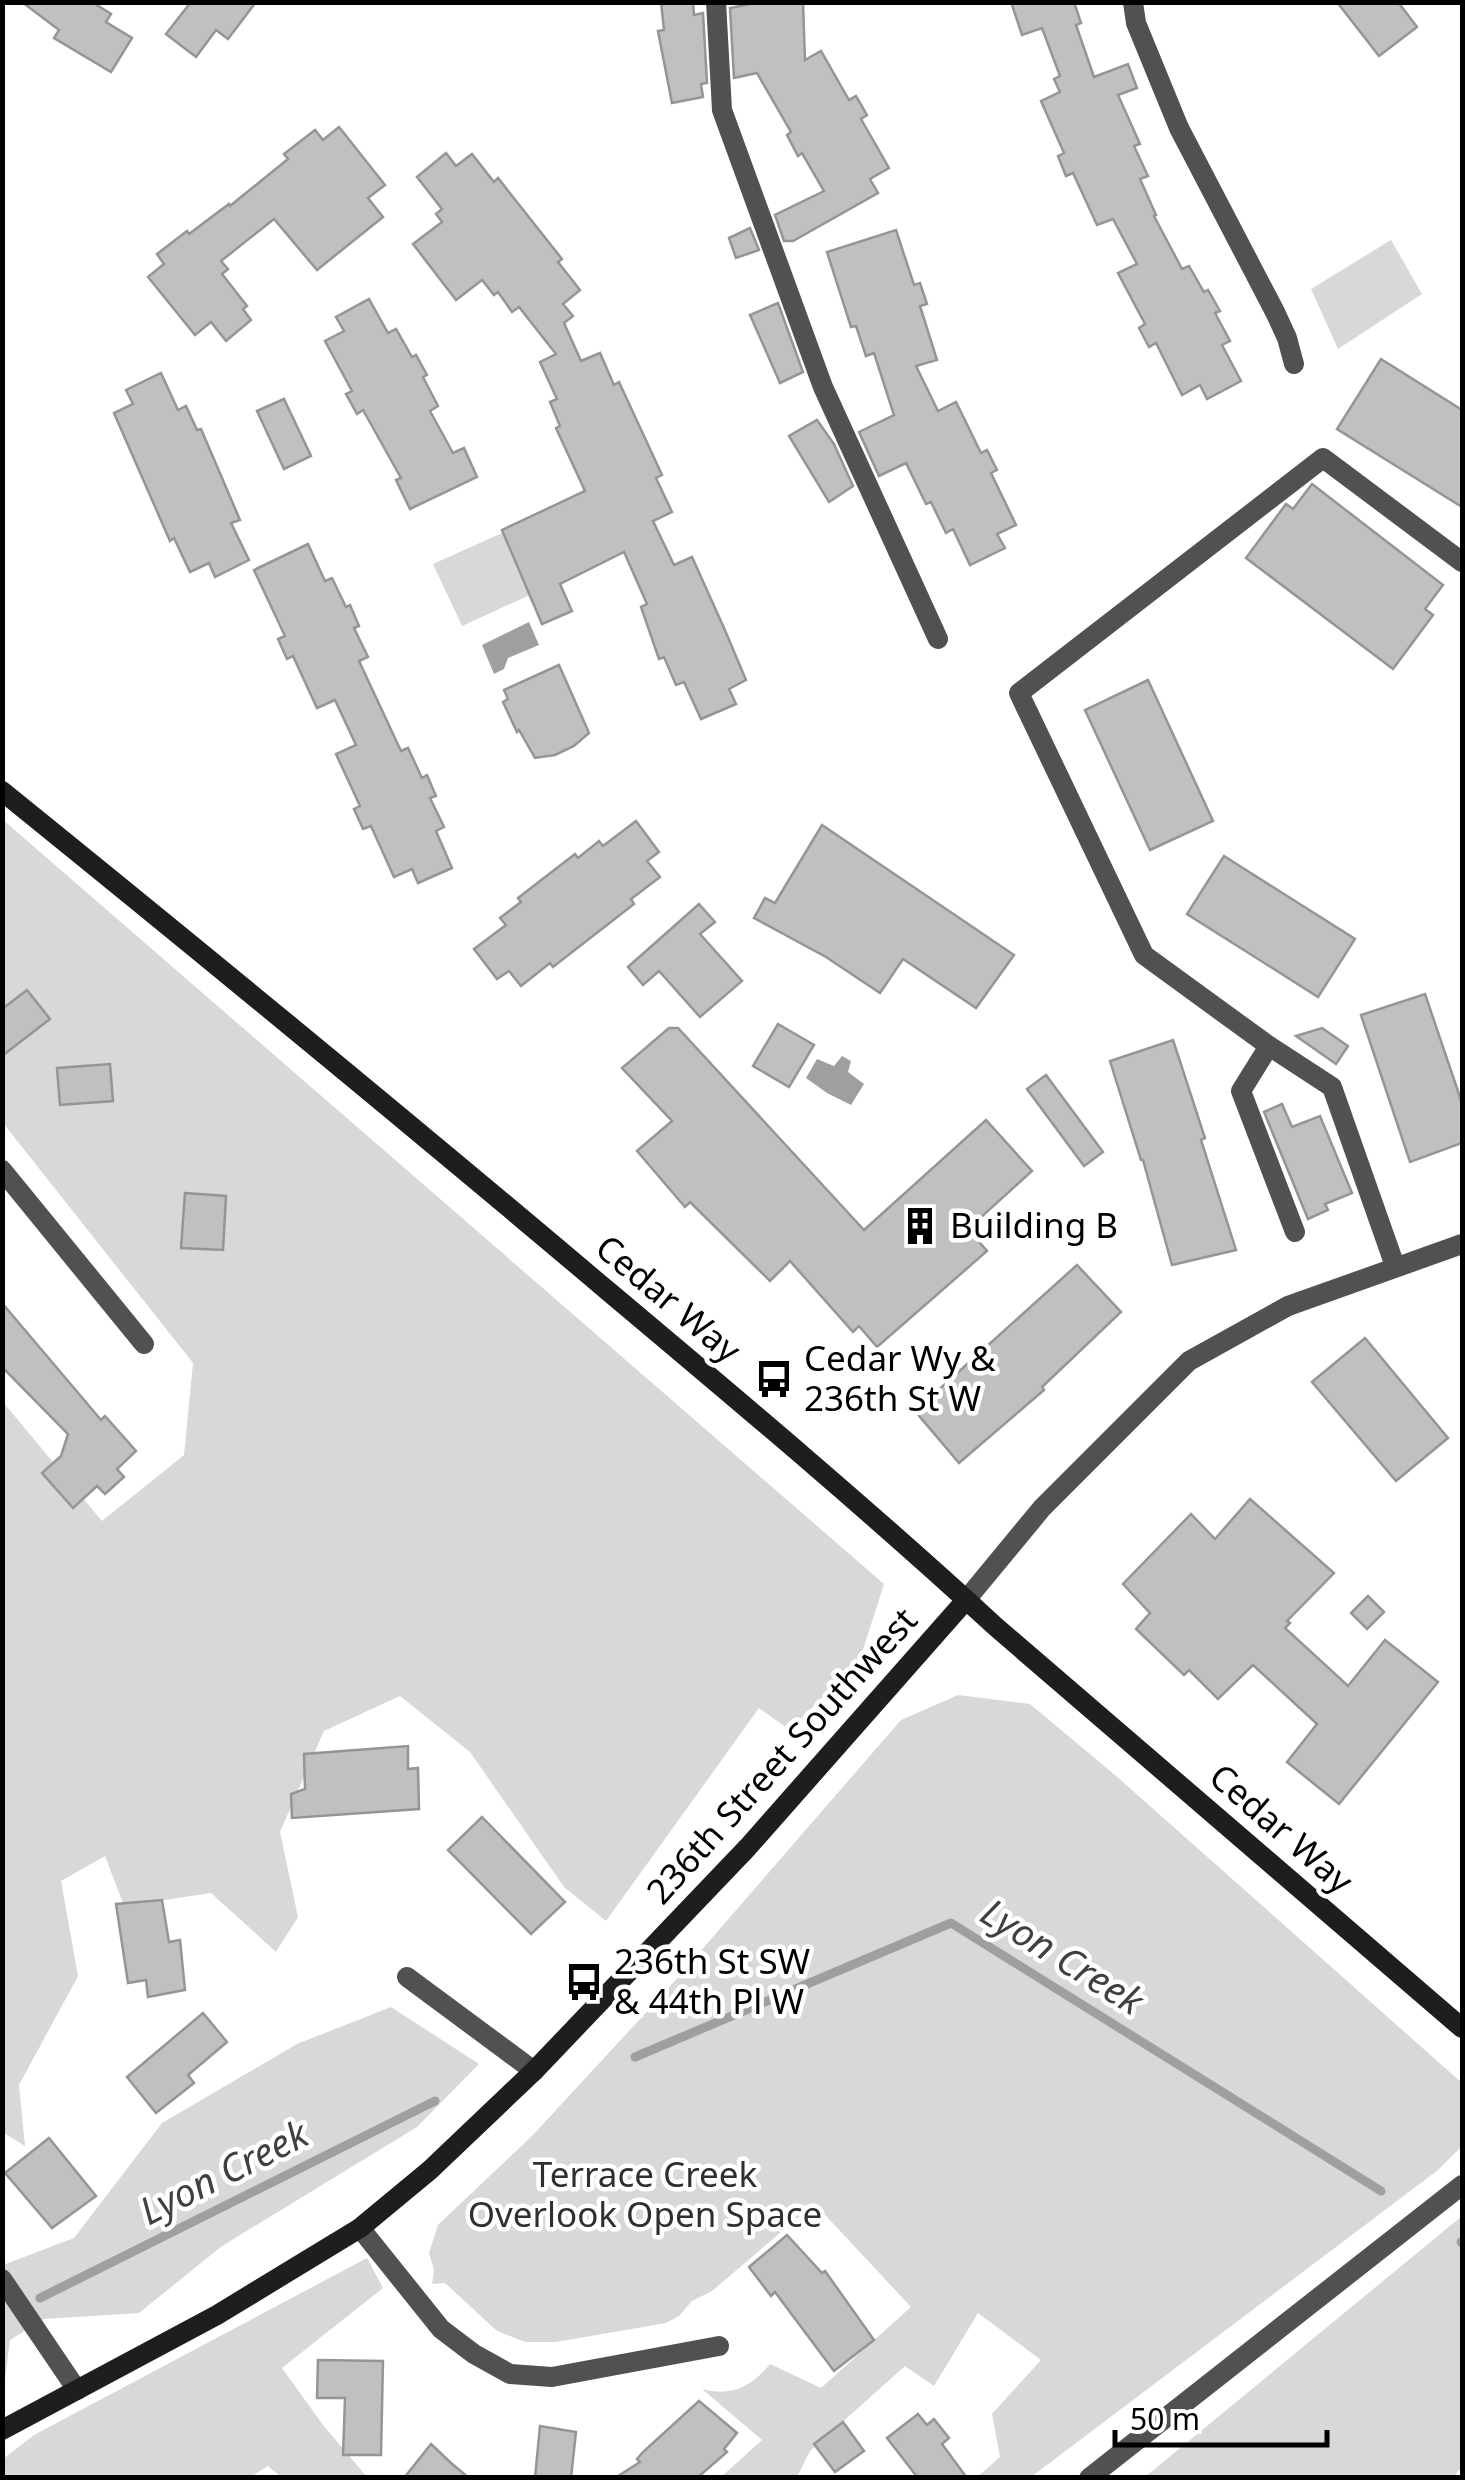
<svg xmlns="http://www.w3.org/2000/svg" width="1465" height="2480" viewBox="0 0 1465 2480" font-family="'Noto Sans',sans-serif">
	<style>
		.green { fill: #d8d8d8 }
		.water { fill: #9f9f9f }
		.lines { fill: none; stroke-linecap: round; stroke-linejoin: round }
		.stream { stroke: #9f9f9f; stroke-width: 9 }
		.building { fill: #c0c0c0; stroke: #959595; stroke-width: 2.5 }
		.minor { stroke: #515151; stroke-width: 20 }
		.secondary { stroke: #1e1e1e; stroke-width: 20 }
		.labels { text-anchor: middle; stroke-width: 9; stroke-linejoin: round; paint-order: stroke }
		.poi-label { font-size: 35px; fill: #000; stroke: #fff; text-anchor: start }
		.street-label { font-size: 35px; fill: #000; stroke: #fff }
		.park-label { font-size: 35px; fill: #2f2f2f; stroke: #fff }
		.water-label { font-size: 38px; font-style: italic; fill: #404040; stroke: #fff }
	</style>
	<rect width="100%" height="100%" fill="#fff"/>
	<g class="green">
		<path d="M1391 240 1422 294 1338 349 1311 289Z"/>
		<path d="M502 533 532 594 462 626 433 564Z"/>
		<path d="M2 819 884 1584 860 1659 790 1730 759 1708 606 1921 564 1887 470 1752 400 1696 324 1731 280 1832 298 1917 276 1952 211 1893 124 1906 105 1856 61 1881 78 1976 19 2085 25 2146 2 2132 3 1402 102 1521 184 1455 193 1363 3 1123Z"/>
		<path d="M958 1695 1030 1704 1115 1775 1462 2083V2146L1438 2170 1031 2477H977L1000 2457 992 2414 1041 2360 978 2313 934 2386 905 2366 810 2451 797 2477H721L762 2440 702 2389C732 2397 751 2387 770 2364L821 2388 911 2307 814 2203 805 2206 807 2210 712 2291 692 2301 679 2316 666 2323 556 2342H525L497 2331 445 2283 432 2284 434 2270 429 2253 438 2225 532 2136 665 1992 901 1720Z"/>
		<path d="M391 2007 479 2064 417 2127 222 2246 139 2313 44 2319 10 2340 3 2395V2265L74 2238 162 2123 297 2044Z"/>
		<path d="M1462 2216V2467L1453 2477H1145Z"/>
		<path d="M367 2258 383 2288 282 2368 323 2425 367 2477H281L268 2466 249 2478H3V2459L34 2435Z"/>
	</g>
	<g class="water">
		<path d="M529 622 539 645 508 658 504 669 494 674 482 645Z"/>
		<path d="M842 1056 851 1061 848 1072 864 1084 851 1105 827 1093 806 1078 817 1059 834 1066Z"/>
	</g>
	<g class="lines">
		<g class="stream">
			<path d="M635 2057 951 1923 1381 2191"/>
			<path d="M1461 2242 1462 2243"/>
			<path d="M40 2298 435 2101"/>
		</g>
	</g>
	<g class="building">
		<path d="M22 2H92L111 14 106 22 132 38 111 72 54 38 59 30Z"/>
		<path d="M191 2H256L228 39 216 30 196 57 166 34Z"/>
		<path d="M661 2H693L694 15 703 13 707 83 701 84 703 97 672 103 658 31 664 30Z"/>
		<path d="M759 2H803L805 60 821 51 849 100 856 96 867 115 861 119 889 168 870 179 878 193 793 241H784L775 215 824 191 802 153 798 156 787 135 791 132 757 73 734 78 730 8Z"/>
		<path d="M1011 2H1074L1081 23 1076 25 1094 77 1128 64 1137 88 1118 95 1140 144 1134 146 1148 176 1140 179 1156 215 1154 216 1182 269 1189 266 1204 292 1208 290 1220 311 1215 313 1230 341 1222 345 1241 381 1207 399 1200 385 1182 395 1156 343 1149 347 1139 328 1145 324 1118 273 1137 264 1113 219 1097 225 1073 173 1066 176 1058 156 1064 153 1041 101 1060 92 1054 79 1060 76 1042 28 1022 35Z"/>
		<path d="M1337 2H1398L1417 27 1379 56Z"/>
		<path d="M339 127 385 185 368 198 383 217 317 270 274 219 221 261 228 269 222 274 247 306 243 309 251 320 226 341 211 322 195 335 148 277 164 264 157 254 187 231 189 234 229 204 230 206 288 159 284 154 315 130 323 140Z"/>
		<path d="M446 153 456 166 472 154 494 182 498 178 562 259 558 262 580 290 563 304 573 316 564 323 581 361 600 353 614 385 619 382 662 475 656 478 672 512 653 521 674 565 692 557 724 628 746 680 729 689 736 704 701 719 684 682 676 685 664 657 659 659 641 607 647 604 624 552 560 584 572 611 542 624 502 530 585 491 556 428 560 426 550 402 557 399 540 362 556 354 519 307 512 312 498 292 494 295 482 280 456 300 413 244 442 222 436 214 442 209 417 177Z"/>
		<path d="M750 228 759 250 736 258 729 238Z"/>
		<path d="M896 230 914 285 920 283 927 304 920 306 937 360 916 366 938 411 956 402 981 453 987 450 997 470 991 473 1016 525 997 534 1005 548 970 565 953 529 946 533 931 502 926 504 906 463 879 476 859 432 894 415 874 353 866 356 856 326 851 327 827 252Z"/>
		<path d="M369 299 388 333 396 329 412 357 416 355 427 375 423 377 438 406 430 411 453 453 464 448 477 477 410 509 396 480 401 478 363 410 357 414 346 394 352 391 325 341 344 331 336 317Z"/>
		<path d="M778 303 803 372 780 383 750 315Z"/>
		<path d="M1381 359 1462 410V507L1337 429Z"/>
		<path d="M161 373 178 410 186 406 197 430 201 429 240 520 231 523 249 560 215 577 209 563 190 572 174 538 170 541 114 413 133 404 126 390Z"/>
		<path d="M284 399 311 456 284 469 257 411Z"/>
		<path d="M817 420 834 444 853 486 829 502 789 436Z"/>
		<path d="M1312 484 1443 585 1425 609 1433 615 1393 669 1246 558 1286 504 1293 509Z"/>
		<path d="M308 544 325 581 332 578 346 607 350 605 359 626 354 628 368 657 359 661 401 751 408 748 422 778 427 775 436 796 430 798 444 827 436 831 452 868 418 883 412 869 394 877 371 826 363 829 354 809 360 806 336 754 356 745 335 700 317 708 293 656 287 659 278 639 285 636 254 570Z"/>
		<path d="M559 665 589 733 574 746 555 755 535 758 519 730 517 732 503 702 508 699 504 690Z"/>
		<path d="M1148 680 1213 821 1150 850 1085 710Z"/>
		<path d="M636 821 659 852 647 861 660 877 631 899 634 904 553 967 550 963 521 986 509 971 497 979 474 949 506 925 500 918 521 902 518 898 575 854 578 858 599 841 603 846Z"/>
		<path d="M822 825 1014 955 976 1008 903 959 880 993 826 957 754 918 765 898 775 903Z"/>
		<path d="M1224 856 1355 939 1318 997 1187 914Z"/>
		<path d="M699 904 715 922 700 934 742 981 700 1017 659 971 643 985 628 967Z"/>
		<path d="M27 990 50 1019 2 1056V1009Z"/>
		<path d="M1425 994 1462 1103V1143L1410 1162 1361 1015Z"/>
		<path d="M778 1024 814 1045 789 1087 753 1066Z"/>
		<path d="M669 1028H678L864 1230 986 1120 1032 1171 968 1229 987 1251 877 1347 859 1326 853 1332 790 1261 770 1281 690 1202 685 1207 637 1151 672 1121 622 1068Z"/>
		<path d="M1322 1028 1348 1046 1336 1064 1296 1036Z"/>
		<path d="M1173 1040 1205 1138 1201 1140 1236 1250 1172 1265 1143 1160H1141L1110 1061Z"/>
		<path d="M110 1064 113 1101 60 1105 57 1068Z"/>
		<path d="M1046 1075 1103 1152 1084 1166 1027 1089Z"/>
		<path d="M1282 1104 1292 1127 1320 1116 1352 1193 1325 1204 1328 1210 1308 1219 1264 1112Z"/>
		<path d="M185 1193 226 1196 223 1250 181 1248Z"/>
		<path d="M1077 1265 1121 1312 1042 1387 1044 1390 959 1463 915 1411Z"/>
		<path d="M2 1303 101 1420 105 1416 136 1451 117 1469 124 1477 105 1494 97 1486 73 1508 42 1473 61 1456 68 1434 2 1367Z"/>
		<path d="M1365 1338 1448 1438 1396 1481 1312 1382Z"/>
		<path d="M1250 1499 1334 1573 1287 1621 1290 1623 1285 1628 1348 1686 1385 1640 1438 1682 1339 1804 1287 1762 1317 1724 1253 1665 1218 1699 1189 1670 1184 1675 1136 1629 1150 1613 1123 1584 1191 1514 1215 1539Z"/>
		<path d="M1368 1596 1384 1612 1367 1629 1351 1613Z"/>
		<path d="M408 1746V1769L418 1768 419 1809 292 1818 291 1794 305 1789 304 1754Z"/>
		<path d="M482 1817 565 1902 531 1934 448 1850Z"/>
		<path d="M162 1900 169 1942 180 1940 185 1990 148 1997 146 1980 128 1983 116 1904Z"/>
		<path d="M203 2013 227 2042 188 2075 194 2083 156 2113 127 2077Z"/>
		<path d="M49 2138 96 2196 52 2228 5 2173Z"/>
		<path d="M787 2235 822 2273 825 2271 874 2340 834 2371 775 2292 771 2296 749 2267Z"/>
		<path d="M318 2360 383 2361 381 2455H343L345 2398H317Z"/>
		<path d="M699 2401 737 2433 724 2449 727 2452 697 2478H615L640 2462 637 2459 643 2452Z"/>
		<path d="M918 2414 927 2425 934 2419 949 2438 942 2444 967 2478H918L887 2438Z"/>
		<path d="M843 2422 864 2451 835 2472 814 2444Z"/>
		<path d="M540 2426 576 2432 571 2478H535Z"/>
		<path d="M431 2444 451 2463 469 2478H404Z"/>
	</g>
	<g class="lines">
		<g class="minor">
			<path d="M716 2 722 110 823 387 938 639"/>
			<path d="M1133 2 1136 23 1179 128 1275 312 1287 338 1294 364"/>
			<path d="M1269 1046 1241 1091 1295 1232"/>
			<path d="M2 1170 144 1344"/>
			<path d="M1395 1266 1332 1087 1269 1046 1144 955 1019 693 1323 458 1462 562"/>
			<path d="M966 1600 1042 1508 1189 1361 1288 1306 1462 1244"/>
			<path d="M407 1977 534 2071"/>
			<path d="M360 2228 441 2329 474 2354 510 2374 552 2377 719 2346"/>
			<path d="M2 2279 77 2390"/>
			<path d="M1089 2478 1462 2185"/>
		</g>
		<g class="secondary">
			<path d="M2 791C206 956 408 1122 608 1291 739 1401 870 1511 996 1627L1462 2028"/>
			<path d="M2 2430 217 2315 360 2228 430 2170 534 2071 748 1847 966 1600"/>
		</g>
	</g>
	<defs>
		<g id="building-bare" transform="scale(3)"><path d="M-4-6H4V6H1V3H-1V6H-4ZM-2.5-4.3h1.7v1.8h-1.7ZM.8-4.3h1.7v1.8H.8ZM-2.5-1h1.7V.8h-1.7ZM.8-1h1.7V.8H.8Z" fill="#000" stroke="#fff" stroke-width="2.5" paint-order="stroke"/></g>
		<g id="bus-bare" transform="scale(3)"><path d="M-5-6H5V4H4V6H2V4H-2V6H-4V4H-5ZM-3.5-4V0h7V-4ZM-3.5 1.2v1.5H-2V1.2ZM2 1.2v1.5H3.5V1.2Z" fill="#000" stroke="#fff" stroke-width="2.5" paint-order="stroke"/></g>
	</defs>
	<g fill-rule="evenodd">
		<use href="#building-bare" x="920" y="1226"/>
		<use href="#bus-bare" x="774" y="1379"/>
		<use href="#bus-bare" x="584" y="1982"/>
	</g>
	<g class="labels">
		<g class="poi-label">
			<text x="950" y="1238">Building B</text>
			<text x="804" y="1371">Cedar Wy &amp;<tspan x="804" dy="40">236th St W</tspan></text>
			<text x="614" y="1974">236th St SW<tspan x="614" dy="40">&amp; 44th Pl W</tspan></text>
		</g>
		<g class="street-label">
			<text transform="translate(668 1299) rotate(40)" y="12">Cedar Way</text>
			<text transform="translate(782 1756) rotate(-48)" y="12">236th Street Southwest</text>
			<text transform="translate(1281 1829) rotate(41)" y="12">Cedar Way</text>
		</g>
		<g class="park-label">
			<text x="645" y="2187">Terrace Creek<tspan x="645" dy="40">Overlook Open Space</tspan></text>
		</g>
		<g class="water-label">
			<text transform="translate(1062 1957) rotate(32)" y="13">Lyon Creek</text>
			<text transform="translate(224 2173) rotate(-27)" y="13">Lyon Creek</text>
		</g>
	</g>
	<rect width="1465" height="2480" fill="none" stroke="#000000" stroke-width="10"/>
	<path d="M1115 2430v15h212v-15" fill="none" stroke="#000000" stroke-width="5"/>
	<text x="1130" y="2430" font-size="30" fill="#000000" stroke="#ffffff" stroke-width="8" paint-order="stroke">50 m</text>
</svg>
